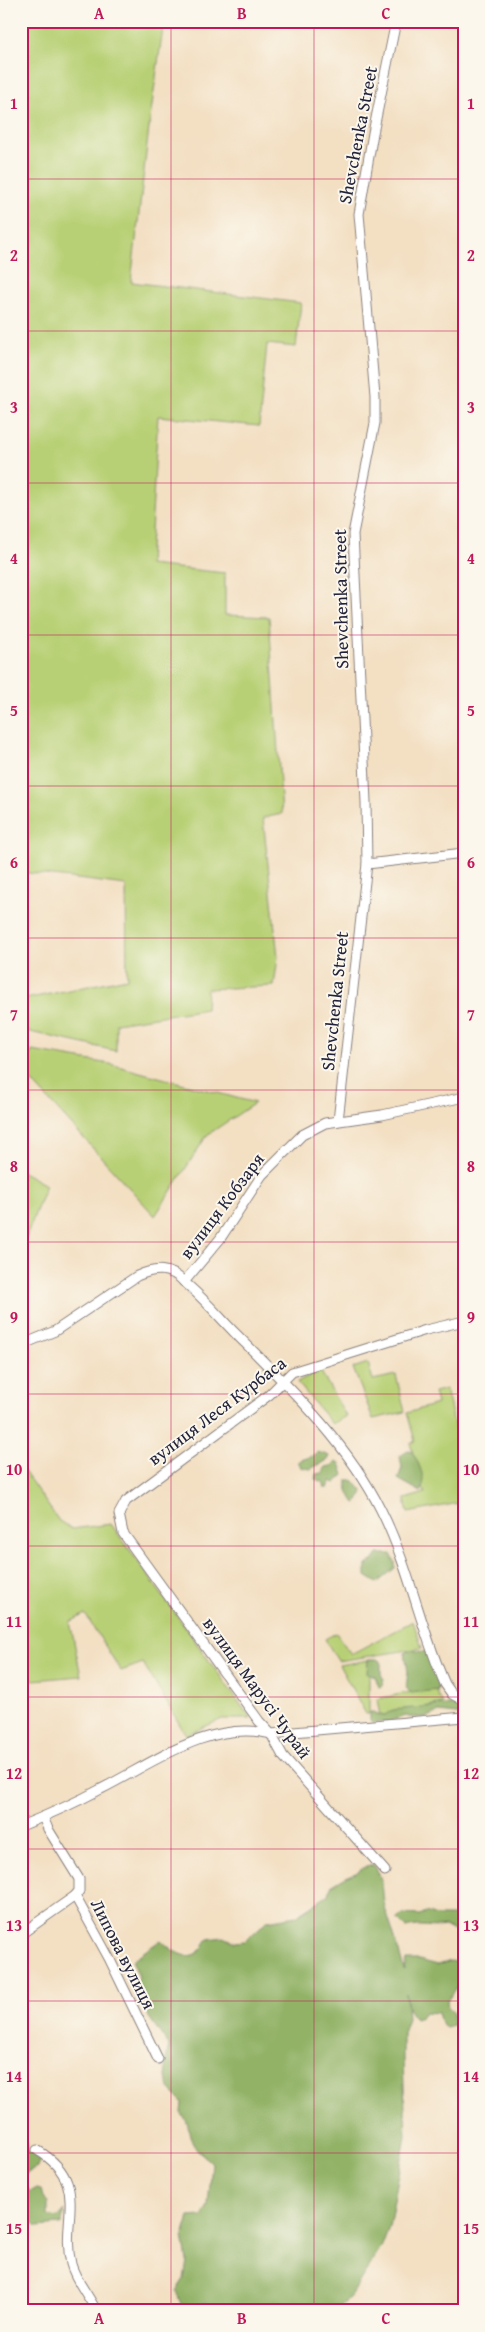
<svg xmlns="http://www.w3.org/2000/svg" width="485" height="2332" viewBox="0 0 485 2332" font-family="'Gentium Book Plus',serif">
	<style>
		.green { fill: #b8d074; stroke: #6d7958 }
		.forest { fill: #92b266; stroke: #5a6a50 }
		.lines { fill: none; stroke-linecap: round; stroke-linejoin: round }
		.minor-casing { stroke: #8a807e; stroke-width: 11 }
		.minor { stroke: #fff; stroke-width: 9 }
		.grid { fill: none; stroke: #c2185b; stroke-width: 1; stroke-opacity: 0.55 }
		.labels { text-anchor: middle; stroke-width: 4; stroke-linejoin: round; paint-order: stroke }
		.street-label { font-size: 18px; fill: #22223b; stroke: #fbf7ec }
		.neatline { fill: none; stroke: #c2185b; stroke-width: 2 }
		.grid-label { font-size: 16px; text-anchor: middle; font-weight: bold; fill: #c2185b }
	</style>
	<rect width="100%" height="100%" fill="#fbf7ec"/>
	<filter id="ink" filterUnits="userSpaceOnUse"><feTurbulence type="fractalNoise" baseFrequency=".02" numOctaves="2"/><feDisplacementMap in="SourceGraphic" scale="10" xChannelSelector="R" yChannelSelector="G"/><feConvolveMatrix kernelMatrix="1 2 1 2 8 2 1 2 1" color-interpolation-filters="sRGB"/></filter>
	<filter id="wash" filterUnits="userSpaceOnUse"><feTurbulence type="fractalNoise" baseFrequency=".0096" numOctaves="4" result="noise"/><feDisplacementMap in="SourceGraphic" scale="20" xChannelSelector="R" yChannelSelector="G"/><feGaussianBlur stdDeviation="1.12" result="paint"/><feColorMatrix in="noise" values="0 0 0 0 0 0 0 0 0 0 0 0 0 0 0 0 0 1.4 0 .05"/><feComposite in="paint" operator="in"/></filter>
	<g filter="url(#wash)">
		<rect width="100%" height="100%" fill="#f3dfc2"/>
		<g class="green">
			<path d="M21 21H164L150 119 131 282 301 303 296 347 267 344 259 426 158 416 149 565 225 573V615L269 617 282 814 263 818 278 957 274 986 207 989 206 1009 116 1023V1051L21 1030V1000L127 978 126 885 21 872Z"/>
			<path d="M32 1051 110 1064 255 1103 207 1135 155 1216 23 1072Z"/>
			<path d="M21 1171 46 1185 21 1251Z"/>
			<path d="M368 1363 373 1380 396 1375 405 1412 373 1419 353 1368Z"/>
			<path d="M320 1370 346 1416 332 1424 297 1382Z"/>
			<path d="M446 1389 464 1467V1502L408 1513 405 1499 425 1493 410 1443 415 1441 407 1413 437 1404 434 1392Z"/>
			<path d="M21 1467 59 1521 72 1529 111 1524 251 1719H222L186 1735 143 1663 121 1671 85 1614 70 1622 81 1676 21 1681Z"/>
			<path d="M413 1621 422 1648 338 1661 325 1639 336 1633 351 1654Z"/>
			<path d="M369 1660V1714H366L339 1665Z"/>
			<path d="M434 1687 443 1703 380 1716 377 1699Z"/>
		</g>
		<g class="forest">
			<path d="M408 1451 412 1452C418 1461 428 1482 421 1492L398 1479 402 1468 400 1456Z"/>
			<path d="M318 1452 330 1456 328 1460 310 1469 301 1467 298 1461 310 1457Z"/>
			<path d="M336 1461 340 1463 344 1475 335 1483 331 1481 328 1488H325L323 1481 319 1482 315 1479 316 1474 323 1473 325 1467 331 1466Z"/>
			<path d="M347 1480H353L363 1492 358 1501 355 1503C350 1496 346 1488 347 1480Z"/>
			<path d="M378 1554H391L395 1562V1568L377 1583 366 1576V1565L374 1560Z"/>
			<path d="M409 1650 427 1652 434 1663 438 1690 411 1693 406 1688 408 1672 405 1653Z"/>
			<path d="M368 1659H377L381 1661V1674L384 1680 382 1686 379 1687 375 1676 367 1673Z"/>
			<path d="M442 1705H464V1715L439 1712 426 1718C418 1716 413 1719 406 1716L388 1722 372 1723 370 1721V1712H373L383 1716 393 1710Z"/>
			<path d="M374 1865C387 1885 380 1895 387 1914 393 1932 399 1951 404 1970L406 1960H419L438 1965 451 1961 464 1964V1986L455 1990 447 2001 448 2007 453 2011V2025L446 2027 441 2023 438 2013 425 2012 421 2017 415 2019 408 2008 406 1993 408 2018 403 2033V2059L406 2137 389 2227 381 2248 351 2296 334 2311H215L208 2302 190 2306 181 2304 176 2291 184 2279 187 2261 183 2236 189 2217 202 2216 208 2206 212 2163C205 2155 194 2150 191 2139 187 2127 190 2124 181 2113L182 2102 169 2089 165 2063 169 2046 146 2013V2000L135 1995 133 1987 139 1977 132 1960 161 1940C178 1957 195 1965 208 1939L224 1937 235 1942 245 1941 267 1921 296 1916 327 1896 331 1886 346 1877 358 1872 362 1868Z"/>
			<path d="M426 1912 436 1916H457L461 1920 458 1927 454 1931 445 1926C431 1929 423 1923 406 1928L397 1919 403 1914 420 1915Z"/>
			<path d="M21 2138 27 2143V2149L40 2158 37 2168 23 2175 21 2178 30 2192 37 2188 41 2189 43 2198 48 2203V2216L58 2218 65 2210 61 2225 37 2227 32 2222 21 2228Z"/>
		</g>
	</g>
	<g filter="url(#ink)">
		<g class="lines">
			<g class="minor-casing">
				<g id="minor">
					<path d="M367 864 464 853"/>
					<path d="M338 1121 367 864 366 802 353 534 375 423V397L359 214 373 133 396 21"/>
					<path d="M184 1282C203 1297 218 1316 235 1333 288 1386 347 1442 381 1510 409 1566 420 1627 445 1684L452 1694 464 1701"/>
					<path d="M21 1345 55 1331 137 1276C155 1268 170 1267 184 1282L220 1239 262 1175 302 1135 325 1123 382 1115 464 1097"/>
					<path d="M43 1817 48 1829 79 1879V1891L75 1896"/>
					<path d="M21 1826C48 1815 75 1803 101 1789 153 1763 210 1719 271 1734L464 1717"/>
					<path d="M385 1871 283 1756 271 1734 259 1721 123 1533 119 1514 126 1501 269 1395 292 1372 426 1330 464 1321"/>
					<path d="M21 1934 75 1896 109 1958 158 2059"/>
					<path d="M37 2150C91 2182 60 2219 71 2264 75 2279 86 2292 93 2305V2311"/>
				</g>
			</g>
			<use href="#minor" class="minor"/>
		</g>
	</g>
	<path class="grid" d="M171 21V2311M314 21V2311M21 179H464M21 331H464M21 483H464M21 635H464M21 786H464M21 938H464M21 1090H464M21 1242H464M21 1394H464M21 1546H464M21 1697H464M21 1849H464M21 2001H464M21 2153H464"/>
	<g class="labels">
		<g class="street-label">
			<text transform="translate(358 135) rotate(-79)" y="6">Shevchenka Street</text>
			<text transform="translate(341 599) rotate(-91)" y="6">Shevchenka Street</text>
			<text transform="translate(335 1001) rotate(-84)" y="6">Shevchenka Street</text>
			<text transform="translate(222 1206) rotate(-53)" y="6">вулиця Кобзаря</text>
			<text transform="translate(217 1411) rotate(-37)" y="6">вулиця Леся Курбаса</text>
			<text transform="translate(257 1688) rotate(54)" y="6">вулиця Марусі Чурай</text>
			<text transform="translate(123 1954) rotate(63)" y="6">Липова вулиця</text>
		</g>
	</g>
	<rect width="485" height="2332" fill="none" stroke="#fbf7ec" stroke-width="55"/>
	<rect x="28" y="28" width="430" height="2276" class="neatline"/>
	<g class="grid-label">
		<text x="99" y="19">A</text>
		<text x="242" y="19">B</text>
		<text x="386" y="19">C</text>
		<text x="14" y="109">1</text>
		<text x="471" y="109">1</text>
		<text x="14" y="261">2</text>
		<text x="471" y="261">2</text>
		<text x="14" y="413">3</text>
		<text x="471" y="413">3</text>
		<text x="14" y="564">4</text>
		<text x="471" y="564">4</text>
		<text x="14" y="716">5</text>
		<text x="471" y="716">5</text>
		<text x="14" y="868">6</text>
		<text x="471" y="868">6</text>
		<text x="14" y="1020">7</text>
		<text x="471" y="1020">7</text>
		<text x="14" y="1172">8</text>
		<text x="471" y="1172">8</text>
		<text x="14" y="1323">9</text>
		<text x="471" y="1323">9</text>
		<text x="14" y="1475">10</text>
		<text x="471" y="1475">10</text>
		<text x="14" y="1627">11</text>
		<text x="471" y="1627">11</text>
		<text x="14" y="1779">12</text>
		<text x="471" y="1779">12</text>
		<text x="14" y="1931">13</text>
		<text x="471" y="1931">13</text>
		<text x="14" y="2082">14</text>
		<text x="471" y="2082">14</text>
		<text x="14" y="2234">15</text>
		<text x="471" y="2234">15</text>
		<text x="99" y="2324">A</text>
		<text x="242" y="2324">B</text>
		<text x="386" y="2324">C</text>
	</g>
</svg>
